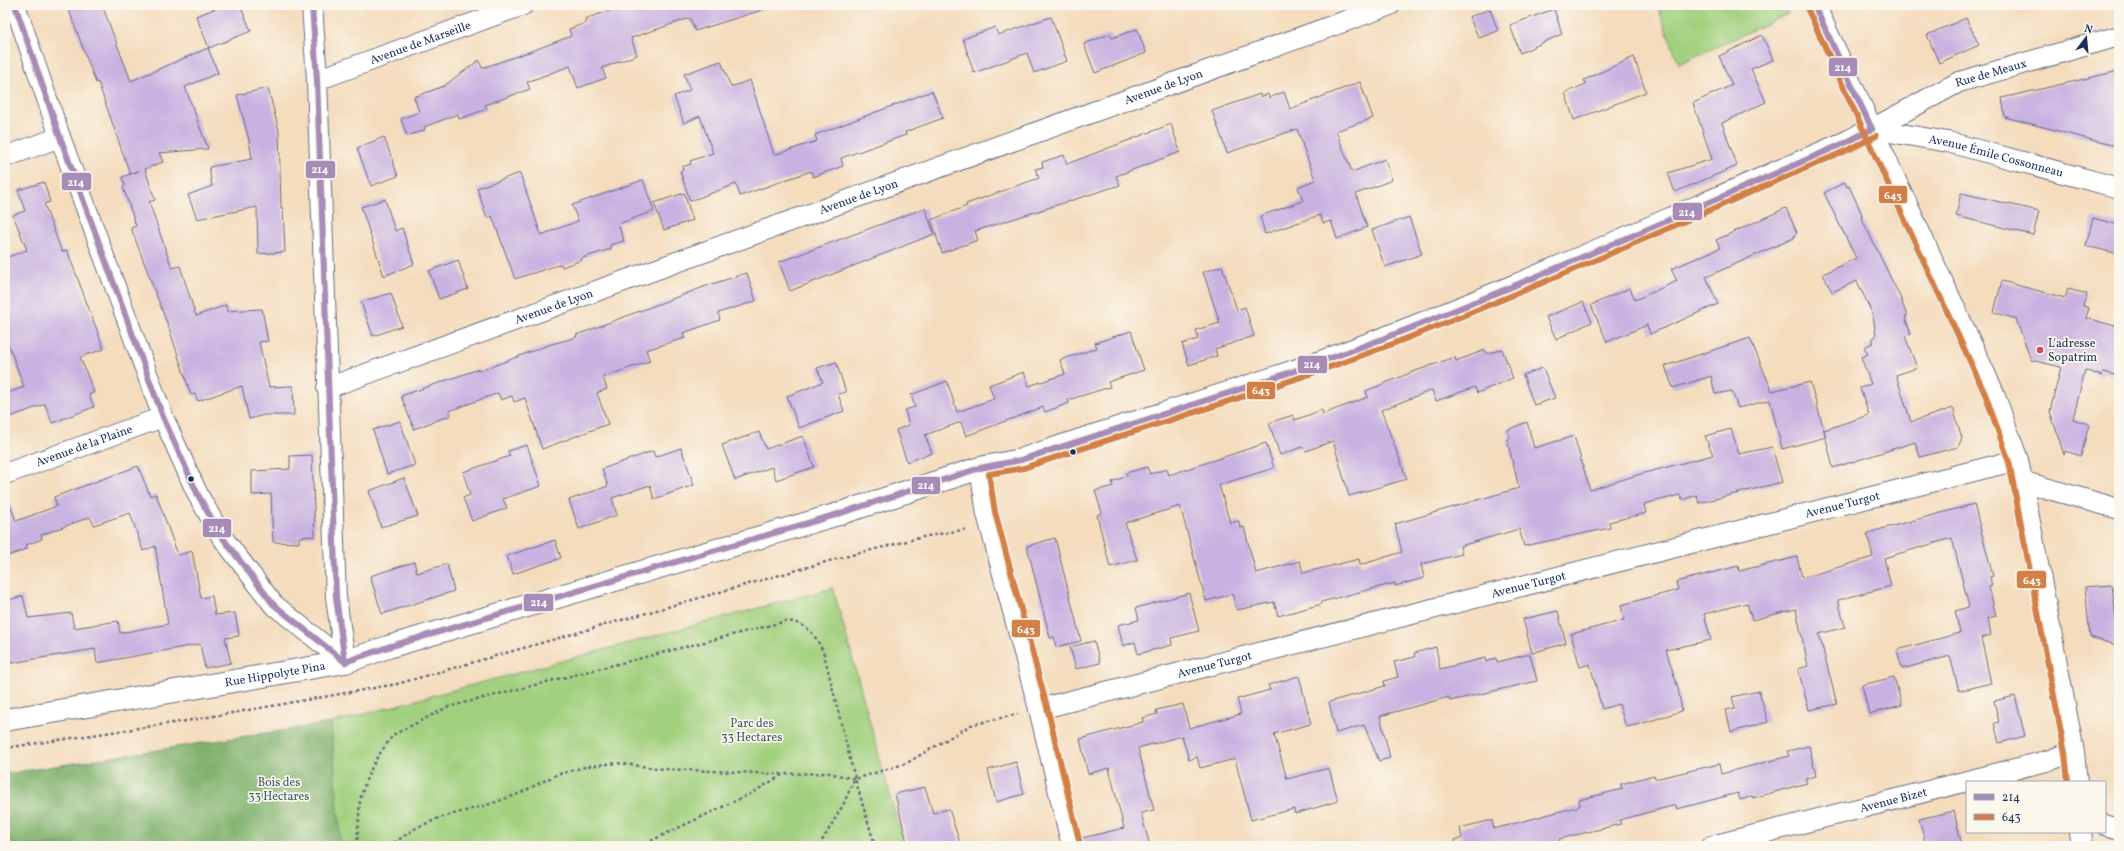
<svg xmlns="http://www.w3.org/2000/svg" width="2124" height="851" viewBox="0 0 2124 851" font-family="Vollkorn,serif">
	<style>
		.green { fill: #a1d07e; stroke: #5e806e }
		.forest { fill: #80b26d; stroke: #4e7066 }
		.building { fill: #c9b2e1 }
		.lines { fill: none; stroke-linecap: round; stroke-linejoin: round }
		.minor-casing { stroke: #676c7f; stroke-width: 22 }
		.secondary-casing { stroke: #676c7f; stroke-width: 24 }
		.primary-casing { stroke: #676c7f; stroke-width: 24 }
		.path { stroke: #676c7f; stroke-width: 2.5; stroke-dasharray: 3 3; stroke-linecap: butt }
		.minor { stroke: #fff; stroke-width: 20 }
		.secondary { stroke: #fff; stroke-width: 22 }
		.primary { stroke: #fff; stroke-width: 22 }
		.bus-1-casing { stroke: #fbf7ec; stroke-width: 9 }
		.bus-2-casing { stroke: #fbf7ec; stroke-width: 9 }
		.bus-1 { stroke: #a68cb7; stroke-width: 6 }
		.bus-2 { stroke: #d28047; stroke-width: 6 }
		.poi-dot { fill: #d1495b; stroke: #fbf7ec; stroke-width: 1.5 }
		.bus-dot { fill: #1b2f5e; stroke: #fbf7ec; stroke-width: 1.5 }
		.labels { text-anchor: middle; stroke-width: 3.5; stroke-linejoin: round; paint-order: stroke }
		.street-label { font-size: 12px; fill: #1b2f5e; stroke: #fbf7ec }
		.poi-label { font-size: 12px; fill: #1b2f5e; stroke: #fbf7ec; text-anchor: start }
		.park-label { font-size: 12px; fill: #3c5766; stroke: #fbf7ec }
		.line-badge { stroke: #fbf7ec; stroke-width: 1.5 }
		.badge-label { font-size: 11px; text-anchor: middle; font-weight: bold; fill: #fff }
	</style>
	<rect width="100%" height="100%" fill="#fbf7ec"/>
	<filter id="ink" filterUnits="userSpaceOnUse"><feTurbulence type="fractalNoise" baseFrequency=".025" numOctaves="2"/><feDisplacementMap in="SourceGraphic" scale="8" xChannelSelector="R" yChannelSelector="G"/><feConvolveMatrix kernelMatrix="1 2 1 2 8 2 1 2 1" color-interpolation-filters="sRGB"/></filter>
	<filter id="wash" filterUnits="userSpaceOnUse"><feTurbulence type="fractalNoise" baseFrequency=".012" numOctaves="4" result="noise"/><feDisplacementMap in="SourceGraphic" scale="16" xChannelSelector="R" yChannelSelector="G"/><feGaussianBlur stdDeviation="0.9" result="paint"/><feColorMatrix in="noise" values="0 0 0 0 0 0 0 0 0 0 0 0 0 0 0 0 0 1.4 0 .05"/><feComposite in="paint" operator="in"/></filter>
	<g filter="url(#wash)">
		<rect width="100%" height="100%" fill="#f4dcbd"/>
		<g class="green">
			<path d="M1657 5H1784L1788 14 1679 64Z"/>
			<path d="M833 588 904 846H5V774L331 723Z"/>
		</g>
		<path class="forest" d="M331 723 341 846H5V774Z"/>
		<g id="blocks">
			<g class="building">
				<path d="M67 5H102L131 81 208 48 218 73 185 87 208 149 159 153 163 162 145 169 155 200 149 202 172 268 180 266 196 316 226 305 227 311 262 309 268 341 259 342 269 387 293 386 294 415H264L249 419 242 386 198 401 195 394 191 395 170 331 131 228 136 226 123 187 125 186 122 177 139 171 130 174 98 82 96 83Z"/>
				<path d="M225 5H240L251 31 209 48 196 16Z"/>
				<path d="M640 5H761L762 10 695 31 690 18 631 38 637 55 602 68 606 78 578 88 570 66 527 82 530 89 485 105 487 109 459 119 458 114 424 127 425 130 407 136 401 119 419 112 414 97 444 86 479 60 482 68 529 52 571 36 569 29 586 23 585 19 620 7 621 10Z"/>
				<path d="M1490 9 1498 31 1479 38 1469 17Z"/>
				<path d="M1554 9 1562 34 1520 53 1510 25Z"/>
				<path d="M1051 17 1067 61 1034 73 1027 53 974 73 963 39 995 27 998 35Z"/>
				<path d="M1966 18 1979 45 1939 63 1927 35Z"/>
				<path d="M1137 29 1146 53 1095 73 1084 44 1110 34 1112 38Z"/>
				<path d="M1762 35 1773 60 1751 69 1766 102 1722 123 1737 166 1675 192 1668 173 1712 159 1693 103 1732 85 1719 56Z"/>
				<path d="M1634 57 1646 92 1574 120 1565 93 1586 84 1584 80Z"/>
				<path d="M721 61 731 87 750 80 774 155 817 141 815 135 932 91 943 118 905 132 906 135 841 158 843 166 813 177 811 171 740 196 736 184 690 201 680 171 683 170 682 167 691 164 690 161 713 153 700 116 684 123 674 96 690 90 684 74Z"/>
				<path d="M2119 71V147L2005 117 2002 98Z"/>
				<path d="M1360 82 1373 118 1336 131 1352 172 1385 159 1392 180 1356 194 1367 227 1337 239 1331 221 1323 223 1320 215 1265 234 1260 216 1303 201 1298 187 1315 180 1297 129 1227 153 1212 111 1260 94 1261 97 1268 94 1269 98 1284 92 1290 109Z"/>
				<path d="M268 88 279 131 281 208H283L285 252 258 254 257 207 197 219 188 195 212 186 209 167 252 159 249 140 237 95Z"/>
				<path d="M1171 124 1180 152 1116 176 1120 185 975 231 978 240 942 253 931 220 967 206 966 204 1039 178 1035 169 1043 167 1042 162 1064 155 1067 164Z"/>
				<path d="M384 137 398 176 371 186 357 148Z"/>
				<path d="M520 173 541 235 578 221 572 205 643 180 654 211 618 224 624 241 610 245 611 249 582 258V260L562 267 561 264 515 279 492 216 487 218 477 188Z"/>
				<path d="M44 182 50 202 44 204 62 252 67 250 104 349 80 357 94 392 89 395 94 407 52 423 45 404 5 419V394L24 387 5 335V258L27 250 13 215 25 211 18 190Z"/>
				<path d="M1845 182 1847 187 1849 186 1862 214 1861 217 1900 297 1907 316 1905 317 1911 334 1905 336 1917 368 1896 375 1911 422 1953 408 1962 438 1958 447 1920 457 1915 442 1833 468 1824 430 1869 415 1860 388 1871 384 1861 357 1868 354 1864 347 1873 343V338L1876 336 1873 315 1857 281 1832 292 1823 274 1856 258 1824 193Z"/>
				<path d="M684 193 693 220 664 230 654 203Z"/>
				<path d="M1961 193 2039 211 2033 235 1956 216Z"/>
				<path d="M385 199 395 231 402 228 414 264 384 276 361 207Z"/>
				<path d="M925 208 934 234 790 291 779 262Z"/>
				<path d="M1786 208 1797 233 1794 236V238L1706 277 1718 304 1650 334 1647 325 1607 342 1591 305 1630 288 1635 300 1677 281 1671 269 1720 248 1716 240Z"/>
				<path d="M1409 217 1422 254 1385 267 1372 230Z"/>
				<path d="M2093 218 2119 225V254L2086 246Z"/>
				<path d="M458 260 468 289 439 299 429 271Z"/>
				<path d="M1222 266 1237 310 1245 307 1254 336 1215 349 1217 356 1189 365 1182 344 1198 339 1196 330 1220 323 1203 272Z"/>
				<path d="M747 273 756 301 718 313 720 320 683 333 685 338 646 350 650 361 603 377 607 389 597 393 608 424 542 449 525 398 514 402 512 396 501 400 498 393 449 411 451 415 414 429 401 396 479 369 480 371 548 345 577 337 576 335 709 285Z"/>
				<path d="M2002 281 2065 298 2068 289 2087 294 2083 306 2089 308 2086 318 2119 327V376L2103 372 2102 376 2085 370 2073 419 2089 424 2081 456 2065 451 2064 455 2050 411 2061 367 2031 360 2016 319 1994 312Z"/>
				<path d="M391 293 402 326 373 336 361 302Z"/>
				<path d="M1583 302 1592 322 1556 339 1546 317Z"/>
				<path d="M1131 331 1144 370 1108 382 1110 387 1068 400 1069 403 1045 412 1043 407 966 436 961 422 925 435 932 453 907 462 896 430 909 425 905 410 915 407 911 395 947 381 957 412 994 399 989 385 1024 372 1029 386 1065 374 1060 360 1097 348 1095 343Z"/>
				<path d="M1750 338 1772 391 1810 382 1826 437 1782 449 1770 400 1738 408 1732 391 1715 394 1711 376 1673 388 1665 366Z"/>
				<path d="M1502 349 1513 378 1477 393 1475 387 1436 401 1432 390 1381 410 1407 479 1349 496 1333 441 1306 451 1302 447 1280 455 1269 423 1293 415 1295 420 1322 410 1323 414 1368 397 1366 391 1410 373 1455 357 1456 361 1485 350 1487 354Z"/>
				<path d="M836 362 846 392 838 394 844 411 799 428 787 396 823 382 817 368Z"/>
				<path d="M1543 368 1555 398 1534 405 1523 375Z"/>
				<path d="M400 421 415 465 387 474 373 430Z"/>
				<path d="M1527 422 1534 448 1574 436 1590 490 1637 475 1713 455 1705 436 1731 429 1739 454 1772 447 1782 482 1699 503 1697 495 1682 500 1680 495 1644 504 1646 513 1609 522 1610 528 1524 546 1519 529 1460 546 1462 554 1421 564 1424 578 1395 586V583L1321 602 1322 604 1278 616 1274 602 1237 610 1232 594 1206 601 1180 506 1125 523 1137 560 1110 567 1097 515 1102 513 1095 491 1113 486 1112 482 1127 476 1126 473 1147 467 1150 474 1167 469 1169 475 1266 443 1274 468 1219 485 1230 523 1239 521 1240 528 1244 527 1256 573 1300 561 1303 573 1359 559 1360 565 1402 552 1395 524 1519 488 1507 439 1510 438 1507 430Z"/>
				<path d="M759 432 766 449 803 436 814 467 776 480 772 467 735 480 722 445Z"/>
				<path d="M527 445 541 486 503 499 507 508 472 521 463 498 470 495 463 472 510 456 508 451Z"/>
				<path d="M681 448 694 485 654 499 650 485 612 498 617 515 579 529 569 500 608 486 602 469 653 451 655 457Z"/>
				<path d="M312 455 315 536 299 537V543L273 542 271 494 252 495V471L290 469V456Z"/>
				<path d="M138 466 150 496 156 494 178 555 192 551 201 598 212 596 215 615 235 613 239 636 225 638 231 663 205 668 200 644 97 663 95 649 5 664V601L23 596 28 618 71 613 74 628 118 621 120 633 168 624 155 546 143 551 130 513 94 525 90 517 41 535 42 539 26 545 27 549 5 557V496H7L16 521 57 506 54 497Z"/>
				<path d="M404 478 418 516 381 527 369 491Z"/>
				<path d="M1974 504 1993 576 1990 577 1992 586 1989 587 1996 616 1988 618 1991 635 1981 638 1991 683 1959 691 1950 656 1902 669 1897 650 1960 633 1955 611 1969 607 1952 538 1884 558 1891 586 1838 600 1845 627 1819 634 1837 704 1809 710 1798 669 1808 666 1796 609 1752 620 1747 603 1704 614 1711 640 1666 650 1678 688 1682 711 1640 724 1626 727 1619 704 1602 709 1590 664 1580 667 1571 634 1624 620 1621 605 1678 590 1676 582 1738 566 1739 571 1797 557 1802 578 1873 557 1867 533Z"/>
				<path d="M1055 538 1081 641 1056 647 1054 637 1050 638 1027 546Z"/>
				<path d="M555 540 561 558 513 574 507 556Z"/>
				<path d="M414 562 417 573 447 564 454 591 382 614 370 576Z"/>
				<path d="M2112 585 2119 646 2090 637 2085 587Z"/>
				<path d="M1189 593 1199 631 1171 638 1172 645 1138 654 1135 642 1123 646 1118 625 1139 620 1136 608Z"/>
				<path d="M1558 611 1566 643 1532 653 1523 619Z"/>
				<path d="M1094 641 1100 663 1076 669 1070 647Z"/>
				<path d="M1436 647 1440 669 1485 658 1486 662 1496 658 1497 662 1530 654 1537 681 1450 701 1449 697 1380 716 1390 758 1379 761 1364 725 1336 733 1329 702 1385 686 1384 681 1398 677 1394 662 1415 657 1414 653Z"/>
				<path d="M1299 676 1311 724 1274 734 1287 779 1329 768 1338 801 1295 814 1294 809 1251 820 1235 759 1200 768 1197 757 1189 760 1182 736 1138 748 1154 810 1141 813 1150 846H1083L1082 838 1124 828 1109 768 1088 774 1080 739 1143 722 1142 718 1157 714 1156 710 1183 704 1189 728 1241 714 1237 699 1270 690 1268 685Z"/>
				<path d="M1894 677 1902 705 1869 714 1862 685Z"/>
				<path d="M1759 691 1768 722 1731 732 1726 710 1735 708 1732 697Z"/>
				<path d="M2015 696 2025 736 1999 743 1994 723 1999 722 1994 701Z"/>
				<path d="M1809 746 1816 776 1805 779 1807 783 1753 798V796L1740 800 1738 793 1677 809 1676 805 1619 820 1621 824 1559 839 1561 846H1456L1455 840 1462 838 1460 828 1492 820 1494 829 1580 806 1579 800 1622 789 1621 784 1654 775 1655 779 1719 764 1721 774 1789 756 1787 751Z"/>
				<path d="M1016 762 1024 794 996 802 988 770Z"/>
				<path d="M925 787 933 813 949 809 961 846H908L895 794Z"/>
				<path d="M1954 811 1962 846H1926L1919 819Z"/>
			</g>
		</g>
	</g>
	<g filter="url(#ink)">
		<use href="#blocks" fill-opacity="0" stroke="#676c7f" stroke-width="1"/>
		<g class="lines">
			<g class="minor-casing">
				<g id="minor">
					<path d="M15 5 60 137 163 417 198 495 222 537 273 604 345 662"/>
					<path d="M312 5 317 80 336 597 345 662"/>
					<path id="s1" d="M317 80 523 5"/>
					<path id="s2" d="M1872 129 1959 82 2119 36"/>
					<path id="s3" d="M1872 129 1948 142 2119 188"/>
					<path d="M5 157 60 137"/>
					<path id="s4" d="M327 388 1390 5"/>
					<path d="M980 468 987 514 1039 709 1072 846"/>
					<path id="s5" d="M5 474 163 417"/>
					<path d="M2021 481 2119 509"/>
					<path id="s6" d="M1039 709 2017 460"/>
					<path d="M2105 825 2119 829"/>
					<path id="s7" d="M1712 846 2050 760 2073 752"/>
				</g>
			</g>
			<g class="secondary-casing">
				<g id="secondary">
					<path id="s8" d="M5 720 345 662 388 647 835 515 980 468 1021 460C1122 425 1225 396 1326 360 1503 296 1673 216 1847 142L1872 129"/>
				</g>
			</g>
			<g class="primary-casing">
				<g id="primary">
					<path d="M1814 5 1992 391 2017 460 2073 752 2076 782"/>
					<path d="M2080 832 2082 846"/>
				</g>
			</g>
			<g class="path">
				<path d="M5 748 186 721 397 684 836 559 927 536 968 529"/>
				<path d="M357 846 360 800 366 780 376 759 393 735 448 707 787 621C808 623 816 636 824 654L855 779 875 846"/>
				<path d="M389 846 416 828 439 818 490 804 516 795 556 775 588 766 617 763 664 769 782 774 829 773 855 779 907 763 971 725 1018 714"/>
				<path d="M640 846 752 793 782 775"/>
				<path d="M819 846 843 805 854 780"/>
			</g>
			<use href="#minor" class="minor"/>
			<use href="#secondary" class="secondary"/>
			<use href="#primary" class="primary"/>
			<g class="bus-1-casing">
				<g id="bus-1">
					<path d="M15 5 60 137 163 417 198 495 222 537 273 604 345 662"/>
					<path d="M312 5 317 80 336 597 345 662"/>
					<path d="M1814 5 1872 129"/>
					<path d="M345 662 388 647 835 515 980 468 1021 460C1152 417 1285 378 1413 327 1559 269 1703 205 1847 142L1872 129"/>
				</g>
			</g>
			<g class="bus-2-casing">
				<g id="bus-2">
					<path d="M1807 8 1985 394 2009 462 2065 753 2068 782"/>
					<path d="M1080 844 1047 707 995 512 989 474 1024 468C1147 426 1273 390 1395 343 1549 283 1699 214 1850 149L1876 136"/>
				</g>
			</g>
			<use href="#bus-1" class="bus-1"/>
			<use href="#bus-2" class="bus-2"/>
		</g>
	</g>
	<circle class="poi-dot" cx="2040" cy="350" r="4"/>
	<g class="bus-dot">
		<circle cx="1073" cy="452" r="3.5"/>
		<circle cx="191" cy="479" r="3.5"/>
	</g>
	<g class="labels">
		<g class="street-label">
			<text dy="4" stroke="none"><textPath href="#s1" startOffset="110">Avenue de Marseille</textPath></text>
			<text dy="4" stroke="none"><textPath href="#s2" startOffset="132">Rue de Meaux</textPath></text>
			<text dy="4" stroke="none"><textPath href="#s4" startOffset="889">Avenue de Lyon</textPath></text>
			<text dy="4" stroke="none"><textPath href="#s3" startOffset="127">Avenue Émile Cossonneau</textPath></text>
			<text dy="4" stroke="none"><textPath href="#s4" startOffset="565">Avenue de Lyon</textPath></text>
			<text dy="4" stroke="none"><textPath href="#s4" startOffset="241">Avenue de Lyon</textPath></text>
			<text dy="4" stroke="none"><textPath href="#s5" startOffset="84">Avenue de la Plaine</textPath></text>
			<text dy="4" stroke="none"><textPath href="#s6" startOffset="829">Avenue Turgot</textPath></text>
			<text dy="4" stroke="none"><textPath href="#s6" startOffset="505">Avenue Turgot</textPath></text>
			<text dy="4" stroke="none"><textPath href="#s6" startOffset="181">Avenue Turgot</textPath></text>
			<text dy="4" stroke="none"><textPath href="#s8" startOffset="274">Rue Hippolyte Pina</textPath></text>
			<text dy="4" stroke="none"><textPath href="#s7" startOffset="187">Avenue Bizet</textPath></text>
		</g>
		<g class="poi-label">
			<text x="2048" y="347">L'adresse<tspan x="2048" dy="14">Sopatrim</tspan></text>
		</g>
		<g class="park-label">
			<text x="752" y="727">Parc des<tspan x="752" dy="14">33 Hectares</tspan></text>
			<text x="279" y="786">Bois des<tspan x="279" dy="14">33 Hectares</tspan></text>
		</g>
	</g>
	<g class="line-badge">
		<rect x="1828" y="57" width="30" height="20" rx="4" fill="#a68cb7"/>
		<rect x="305" y="160" width="31" height="19" rx="4" fill="#a68cb7"/>
		<rect x="61" y="172" width="31" height="19" rx="4" fill="#a68cb7"/>
		<rect x="1878" y="185" width="30" height="19" rx="4" fill="#d28047"/>
		<rect x="1672" y="202" width="31" height="19" rx="4" fill="#a68cb7"/>
		<rect x="1297" y="355" width="31" height="19" rx="4" fill="#a68cb7"/>
		<rect x="1246" y="381" width="30" height="19" rx="4" fill="#d28047"/>
		<rect x="911" y="476" width="30" height="19" rx="4" fill="#a68cb7"/>
		<rect x="202" y="518" width="30" height="20" rx="4" fill="#a68cb7"/>
		<rect x="2016" y="570" width="31" height="19" rx="4" fill="#d28047"/>
		<rect x="523" y="593" width="31" height="19" rx="4" fill="#a68cb7"/>
		<rect x="1011" y="619" width="30" height="19" rx="4" fill="#d28047"/>
	</g>
	<g class="badge-label">
		<text x="1843" y="71">214</text>
		<text x="320" y="173">214</text>
		<text x="76" y="186">214</text>
		<text x="1893" y="199">643</text>
		<text x="1687" y="216">214</text>
		<text x="1312" y="368">214</text>
		<text x="1261" y="394">643</text>
		<text x="926" y="489">214</text>
		<text x="217" y="532">214</text>
		<text x="2032" y="584">643</text>
		<text x="539" y="606">214</text>
		<text x="1026" y="633">643</text>
	</g>
	<rect width="2124" height="851" fill="none" stroke="#fbf7ec" stroke-width="20"/>
	<rect x="1966" y="781" width="140" height="52" fill="#fbf7ec" stroke="#a1a7b3"/>
	<rect x="1974" y="794" width="20" height="6" fill="#a68cb7" stroke="#a1a7b3"/>
	<text x="2002" y="801" font-size="12" fill="#1b2f5e">214</text>
	<rect x="1974" y="814" width="20" height="6" fill="#d28047" stroke="#a1a7b3"/>
	<text x="2002" y="821" font-size="12" fill="#1b2f5e">643</text>
	<g transform="translate(2086 38) rotate(16)" stroke="#fbf7ec" stroke-width="3" paint-order="stroke">
	<path d="M0-3L7 15L0 10L-7 15Z" fill="#1b2f5e"/>
	<text y="-6" font-size="11" font-weight="bold" text-anchor="middle" fill="#1b2f5e">N</text>
	</g>
</svg>
